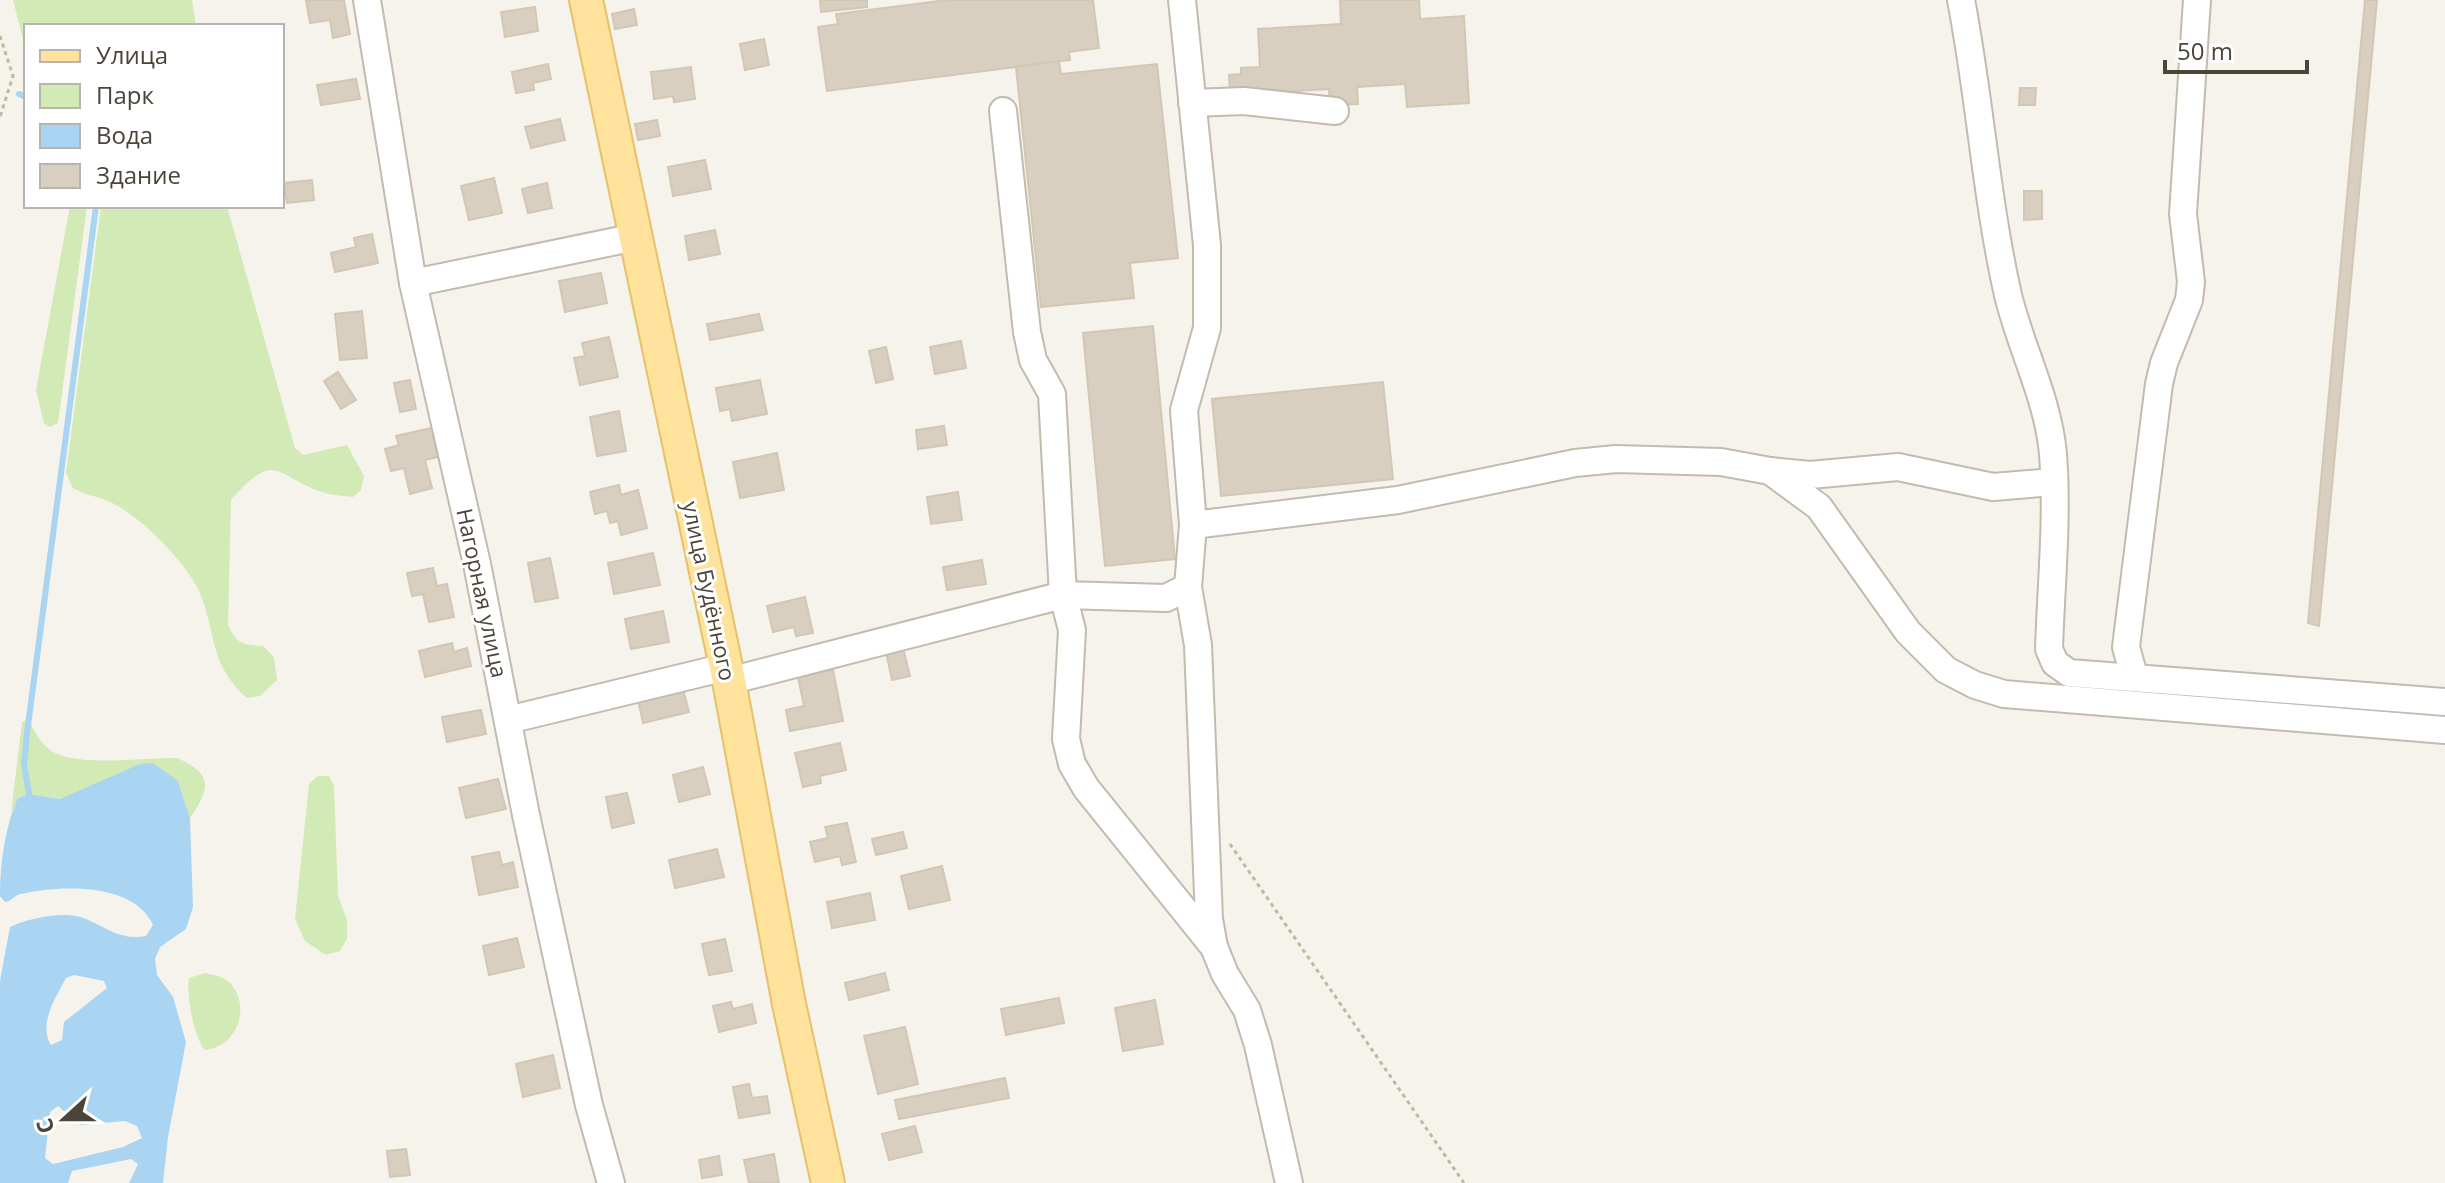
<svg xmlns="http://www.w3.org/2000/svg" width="2445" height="1183" viewBox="0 0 2445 1183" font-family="'Open Sans',sans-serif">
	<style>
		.green { fill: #d2eab5 }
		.water { fill: #a9d4f2; fill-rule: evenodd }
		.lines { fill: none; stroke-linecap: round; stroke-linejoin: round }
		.stream { stroke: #a9d4f2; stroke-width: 6 }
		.building { fill: #d8cfc1; stroke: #d3c7b4; stroke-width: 2 }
		.minor-casing { stroke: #c2bbae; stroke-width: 30 }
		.major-casing { stroke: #e6c16a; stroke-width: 36 }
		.path { stroke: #c4b79f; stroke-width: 3; stroke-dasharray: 4 4; stroke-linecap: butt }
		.minor { stroke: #fff; stroke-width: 26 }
		.major { stroke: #ffe39c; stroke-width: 32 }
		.labels { text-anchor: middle; stroke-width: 6; stroke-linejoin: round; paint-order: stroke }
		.street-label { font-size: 22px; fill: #4b4439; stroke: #fff }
	</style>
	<rect width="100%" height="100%" fill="#f6f3ec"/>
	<g class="green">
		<path d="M13 0H192L196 26H26V51Z"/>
		<path d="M70 206H87L58 423 50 427 44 423 36 390Z"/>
		<path d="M101 206H227L295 448 303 455 347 445 364 476 361 490 353 497C343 496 331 495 322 492 274 476 277 448 231 500L228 624C235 644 244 645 263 646L274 657 277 680 260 696 247 698C206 661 218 630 197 587 182 558 138 514 108 501 96 496 85 495 73 488L66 473Z"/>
		<path d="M28 719C35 731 39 742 50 750 74 768 146 757 177 758 214 774 210 789 190 818L178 781 103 782 60 799 27 794 19 797 11 813 22 722Z"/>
		<path d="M318 776H329L334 786 338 896 347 920V938L340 951 326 955 305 941 295 919 309 784Z"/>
		<path d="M205 973C213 975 223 976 229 982 252 1005 238 1047 205 1050 194 1038 186 994 189 978Z"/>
	</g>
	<path class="water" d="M153 763 178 781 190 818 193 907 186 929 160 947 155 959 157 975 173 997 186 1042 168 1137 163 1183H129L138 1164 131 1159 72 1171 68 1183H0V981L10 927C28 918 67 910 86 919 107 928 122 941 146 936L153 925C134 882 60 885 21 894 14 895 13 901 5 902L0 896C0 865 5 826 18 798L27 794 60 799 140 764ZM74 975 104 981 107 988 64 1022 62 1040 51 1045C38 1024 56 997 66 978ZM58 1106 80 1125 125 1121 137 1126 142 1138 123 1147 53 1164 45 1158 50 1112Z"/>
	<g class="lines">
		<g class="stream">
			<path d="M19 94 26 97"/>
			<path d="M30 800 24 764 27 733 96 206"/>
		</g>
	</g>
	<g class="building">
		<path d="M306 0H344L350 34 333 38 330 20 310 23Z"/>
		<path d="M820 0H867V7L821 12Z"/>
		<path d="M947 0H1093L1099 48 1069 52 1070 60 827 91 818 27 838 24 836 14Z"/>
		<path d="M1340 0H1419L1420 19 1464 16 1469 103 1407 107 1405 84 1357 87 1358 104 1330 105 1329 89 1230 95 1229 75 1241 74V68L1260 67 1258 29 1341 24Z"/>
		<path d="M2365 0H2377L2319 626 2308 623Z"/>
		<path d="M535 7 538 31 505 37 501 12Z"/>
		<path d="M634 9 637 25 615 29 612 14Z"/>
		<path d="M764 39 769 65 745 70 740 44Z"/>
		<path d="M1059 61 1061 74 1157 64 1178 258 1130 263 1134 298 1041 307 1016 67Z"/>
		<path d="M548 64 551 79 533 83 534 90 516 93 512 72Z"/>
		<path d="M691 67 695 99 674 102 673 96 654 99 651 72Z"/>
		<path d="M356 79 360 99 321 105 317 85Z"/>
		<path d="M2020 88H2036L2035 105H2019Z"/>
		<path d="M560 119 565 140 531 148 525 127Z"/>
		<path d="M657 120 660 136 638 140 635 124Z"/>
		<path d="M705 160 711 189 673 196 668 167Z"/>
		<path d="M494 178 502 213 469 220 461 186Z"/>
		<path d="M312 180 314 200 287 203 284 183Z"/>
		<path d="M547 183 552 208 528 213 522 189Z"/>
		<path d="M2024 191H2042V219L2024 220Z"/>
		<path d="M715 230 720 254 689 260 685 236Z"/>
		<path d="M372 234 378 263 335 272 331 253 356 247 354 238Z"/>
		<path d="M601 273 607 303 565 312 559 281Z"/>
		<path d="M362 311 367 358 340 360 335 314Z"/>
		<path d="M759 314 763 330 710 340 707 324Z"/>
		<path d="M1153 326 1175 559 1105 566 1083 333Z"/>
		<path d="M609 337 618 377 580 385 574 358 585 356 582 343Z"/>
		<path d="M961 341 966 368 935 374 930 347Z"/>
		<path d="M886 347 893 379 876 383 869 351Z"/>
		<path d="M338 372 356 400 341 409 324 381Z"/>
		<path d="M410 380 416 409 400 412 394 383Z"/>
		<path d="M760 380 767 414 732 421 730 409 720 411 716 388Z"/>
		<path d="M1383 382 1393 479 1221 496 1212 399Z"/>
		<path d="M619 411 626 451 597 456 590 417Z"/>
		<path d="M944 426 947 445 918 449 916 430Z"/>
		<path d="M431 428 438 457 425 460 432 488 410 494 404 468 391 471 385 449 399 445 396 436Z"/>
		<path d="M777 453 784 490 740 498 733 462Z"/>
		<path d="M619 485 621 495 638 490 647 528 621 535 618 521 610 523 607 511 595 514 590 492Z"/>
		<path d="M958 492 962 520 931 524 927 497Z"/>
		<path d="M653 553 660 585 614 594 608 563Z"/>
		<path d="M550 558 558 598 535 602 528 563Z"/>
		<path d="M982 560 986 584 947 590 943 567Z"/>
		<path d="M433 568 437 586 447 584 454 617 429 622 423 594 412 596 407 573Z"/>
		<path d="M805 597 813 633 796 636 794 627 773 632 767 606Z"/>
		<path d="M663 611 669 642 631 649 625 619Z"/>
		<path d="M452 643 454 652 467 648 471 666 425 677 419 651Z"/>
		<path d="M903 648 910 676 892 680 886 652Z"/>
		<path d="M833 670 843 721 790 731 786 710 804 706 798 677Z"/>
		<path d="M683 689 689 712 643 723 638 700Z"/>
		<path d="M481 710 486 734 447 742 442 717Z"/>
		<path d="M840 743 846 770 820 776 821 783 803 787 795 753Z"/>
		<path d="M703 767 710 794 679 802 673 775Z"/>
		<path d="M498 779 506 809 466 818 459 788Z"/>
		<path d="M627 793 634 823 612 828 606 797Z"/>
		<path d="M847 823 856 862 842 865 840 856 815 862 810 842 828 838 825 827Z"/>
		<path d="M903 832 907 848 876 855 872 839Z"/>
		<path d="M717 849 724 877 675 888 669 860Z"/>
		<path d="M499 852 502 865 513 862 518 887 479 895 472 857Z"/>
		<path d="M942 866 950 900 909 909 901 876Z"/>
		<path d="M870 893 875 920 832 928 827 902Z"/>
		<path d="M517 938 524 967 489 975 483 946Z"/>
		<path d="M725 939 732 971 709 975 702 944Z"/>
		<path d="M885 973 889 990 849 1000 845 983Z"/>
		<path d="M1059 998 1064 1023 1006 1035 1001 1009Z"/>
		<path d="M1155 1000 1163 1044 1123 1051 1115 1008Z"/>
		<path d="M731 1002 733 1009 752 1004 756 1023 719 1032 713 1006Z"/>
		<path d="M905 1027 918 1084 878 1094 864 1036Z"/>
		<path d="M553 1055 560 1088 523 1097 516 1064Z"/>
		<path d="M1005 1078 1009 1098 899 1119 895 1100Z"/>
		<path d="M749 1084 752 1098 767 1096 770 1113 739 1118 733 1087Z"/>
		<path d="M915 1126 922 1152 889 1160 882 1134Z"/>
		<path d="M406 1149 410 1175 390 1177 387 1151Z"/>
		<path d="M774 1154 779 1183H749L744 1160Z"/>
		<path d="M719 1156 722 1175 702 1178 699 1160Z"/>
	</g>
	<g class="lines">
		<g class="minor-casing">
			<g id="minor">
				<path d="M367 0 413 283 477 564 526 815 589 1105 611 1183"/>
				<path d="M1961 0C1980 98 1986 198 2008 295 2021 349 2048 398 2053 454 2058 518 2051 585 2049 649L2055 663 2069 673 2445 702"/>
				<path d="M1192 103 1244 101 1335 111"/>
				<path d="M1003 111 1027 332 1033 360 1052 394 1063 595 1072 630 1066 739 1072 764 1086 788 1214 947"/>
				<path d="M413 283 636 237"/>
				<path d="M1770 471 1810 475 1898 467 1993 487 2054 482"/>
				<path d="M1193 525 1398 500 1575 463 1616 459 1721 462 1770 471 1819 507 1908 632 1946 670 1975 685 2004 694 2445 730"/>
				<path d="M1188 587 1198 645 1209 919 1214 947 1225 974 1247 1010 1258 1045 1289 1183"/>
				<path d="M2134 676 2126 647 2159 384 2164 363 2189 300 2191 282 2183 214 2197 0"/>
				<path d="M729 681 1063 595 1166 598 1188 587 1193 525 1184 410 1207 328V245L1182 0"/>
				<path d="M508 720 726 667"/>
			</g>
		</g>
		<g class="major-casing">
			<path id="major" d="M586 0 729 681 789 1004 828 1183"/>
		</g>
		<g class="path">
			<path d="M0 36 13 76 0 117"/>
			<path d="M1230 844 1464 1183"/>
		</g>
		<use href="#minor" class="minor"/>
		<use href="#major" class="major"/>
	</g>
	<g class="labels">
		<g class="street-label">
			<text transform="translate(709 591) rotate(78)" y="8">улица Будённого</text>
			<text transform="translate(482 593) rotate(78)" y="8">Нагорная улица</text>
		</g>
	</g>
	<rect x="24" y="24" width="260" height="184" fill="#ffffff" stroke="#b7b4b0" stroke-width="2"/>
	<rect x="40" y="50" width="40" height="12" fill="#ffe39c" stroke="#b7b4b0" stroke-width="2"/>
	<text x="96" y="64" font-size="24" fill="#4b4439">Улица</text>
	<rect x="40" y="84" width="40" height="24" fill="#d2eab5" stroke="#b7b4b0" stroke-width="2"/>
	<text x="96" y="104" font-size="24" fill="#4b4439">Парк</text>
	<rect x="40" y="124" width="40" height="24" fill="#a9d4f2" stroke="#b7b4b0" stroke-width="2"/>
	<text x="96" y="144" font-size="24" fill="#4b4439">Вода</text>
	<rect x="40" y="164" width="40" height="24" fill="#d8cfc1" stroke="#b7b4b0" stroke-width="2"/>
	<text x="96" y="184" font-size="24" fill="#4b4439">Здание</text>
	<g transform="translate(64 1119) rotate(249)" stroke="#ffffff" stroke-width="6" paint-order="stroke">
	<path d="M0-6L14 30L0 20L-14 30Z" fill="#4b4439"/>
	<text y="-12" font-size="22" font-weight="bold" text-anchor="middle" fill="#4b4439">С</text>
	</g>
	<path d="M2165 60v12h142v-12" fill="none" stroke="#4b4439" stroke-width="4"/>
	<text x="2177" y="60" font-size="24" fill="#4b4439" stroke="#ffffff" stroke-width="6" paint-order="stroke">50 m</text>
</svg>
